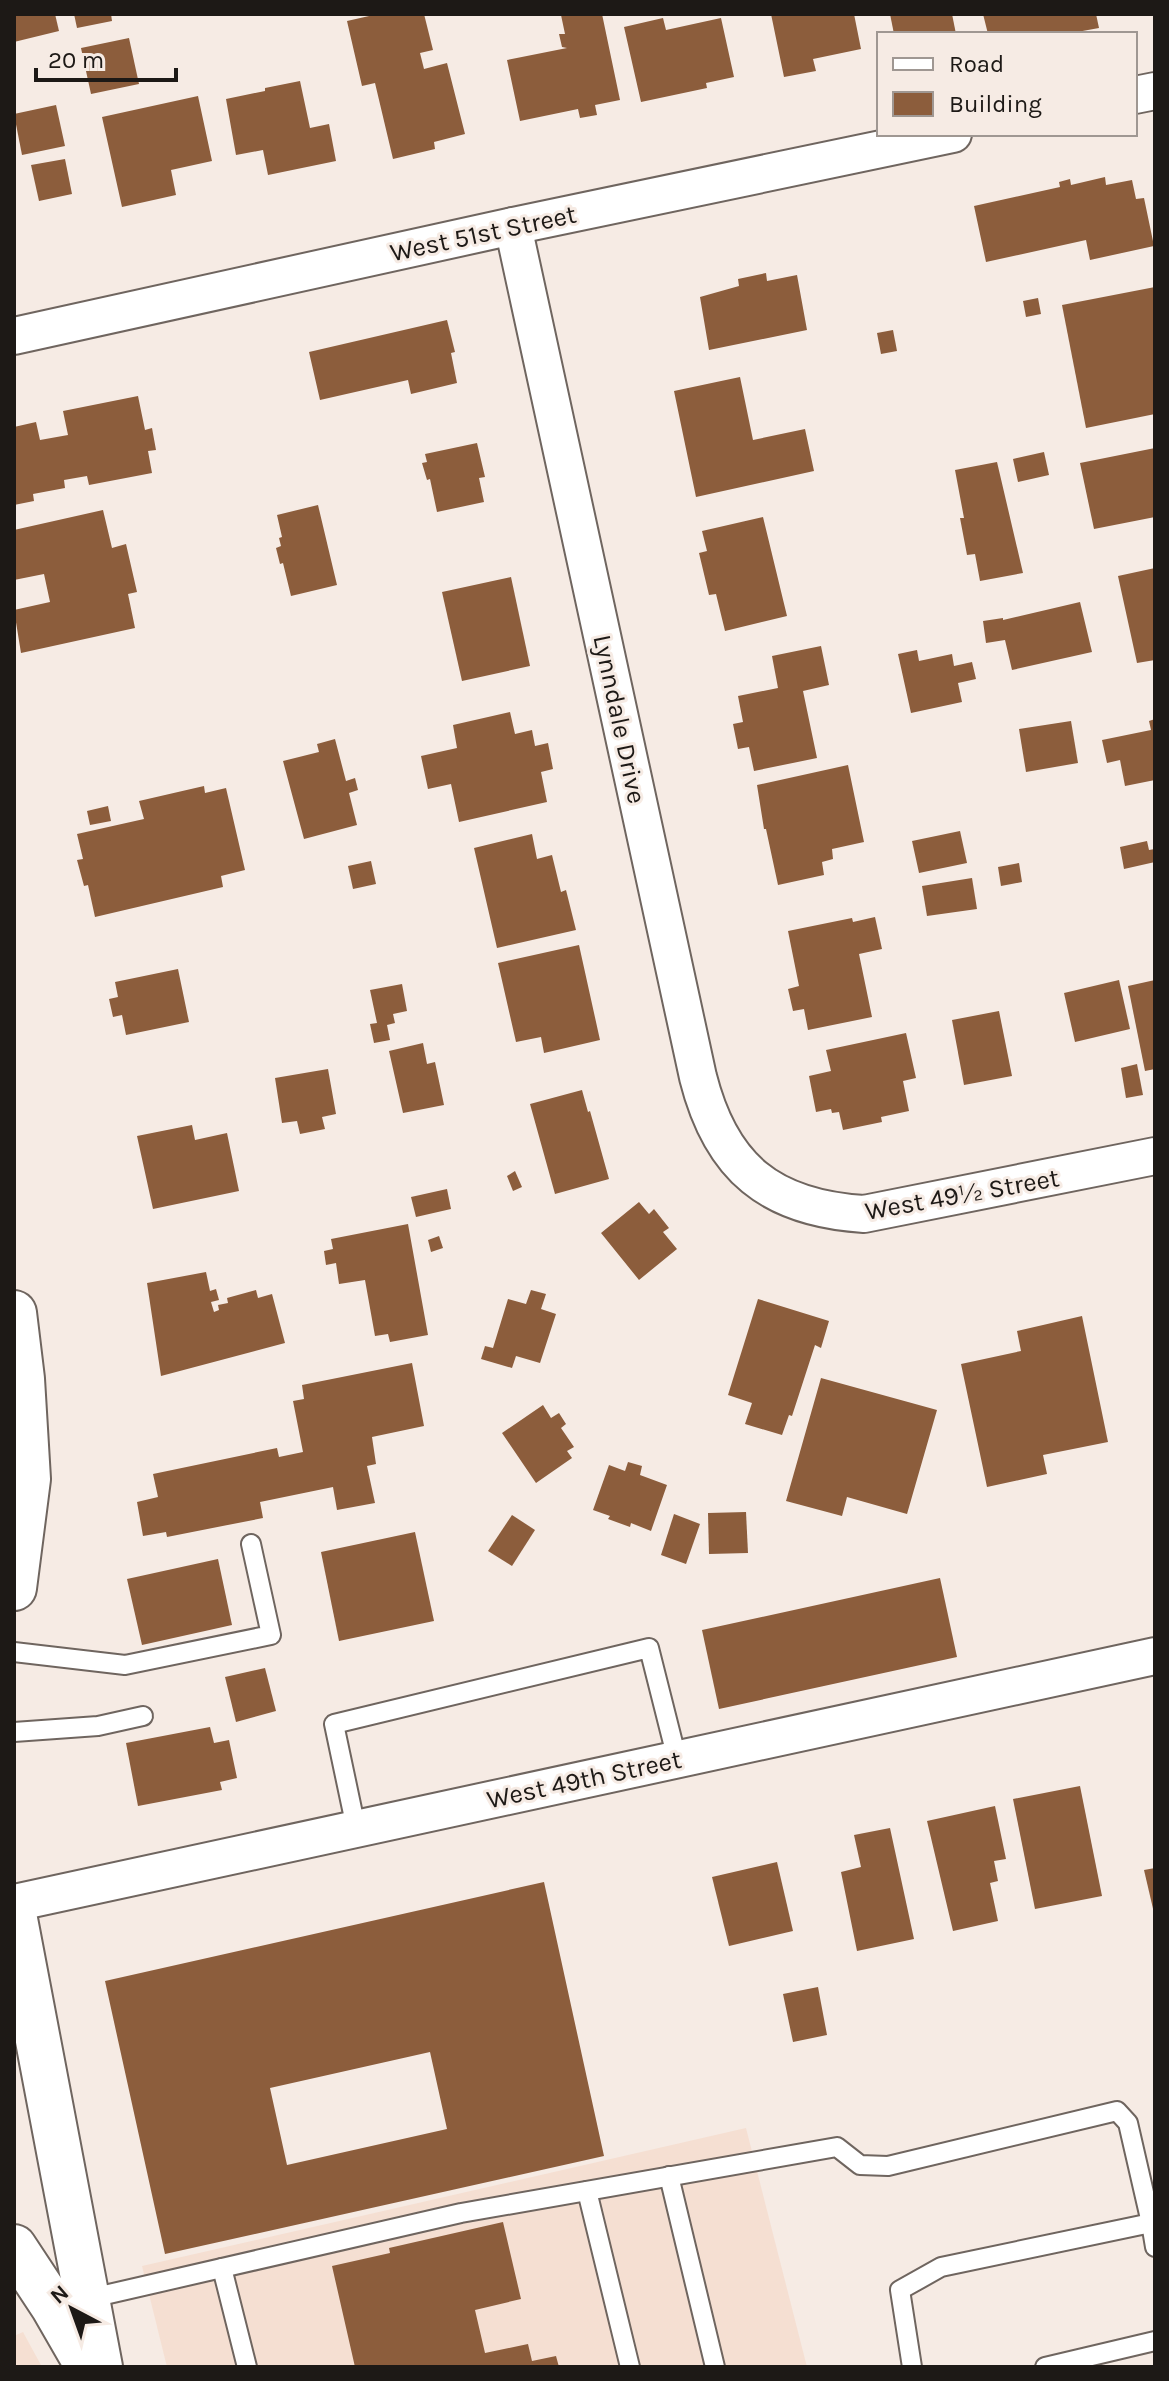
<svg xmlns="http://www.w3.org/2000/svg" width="1169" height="2381" viewBox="0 0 1169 2381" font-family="Karla,sans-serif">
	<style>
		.commercial { fill: #f5dfd2 }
		.building { fill: #8c5d3c; fill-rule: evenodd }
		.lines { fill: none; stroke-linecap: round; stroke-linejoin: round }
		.service-casing { stroke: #6f655f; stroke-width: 22 }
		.minor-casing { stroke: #6f655f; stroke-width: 40 }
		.tertiary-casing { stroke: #6f655f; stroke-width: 48 }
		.secondary-casing { stroke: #6f655f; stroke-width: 48 }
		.service { stroke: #fff; stroke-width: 18 }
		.minor { stroke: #fff; stroke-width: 36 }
		.tertiary { stroke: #fff; stroke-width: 44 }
		.secondary { stroke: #fff; stroke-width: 44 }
		.labels { text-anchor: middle; stroke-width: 6; stroke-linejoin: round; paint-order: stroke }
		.street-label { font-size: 26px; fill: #1d1916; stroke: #f6ebe4 }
	</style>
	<rect width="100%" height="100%" fill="#f6ebe4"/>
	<g class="commercial">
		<path d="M746 2128 807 2367H167L142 2266Z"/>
		<path d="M23 2332 42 2367H14V2336Z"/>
	</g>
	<g class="building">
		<path d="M14 14H55L59 31 14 42Z"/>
		<path d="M74 14H111L112 21 77 28Z"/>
		<path d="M378 14H424L433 50 420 53 424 69 447 63 465 134 434 142 435 149 393 159 375 83 362 86 347 21Z"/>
		<path d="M602 14 620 100 595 105 597 115 580 118 578 109 520 121 507 60 567 48 562 47 559 34H565L561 15Z"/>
		<path d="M771 14H854L861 49 813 59 816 71 784 77Z"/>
		<path d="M890 14H952L956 34H894Z"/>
		<path d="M983 14H1096L1099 28 1066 34H988Z"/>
		<path d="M663 18 666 30 721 18 734 77 706 83 707 88 641 102 624 27Z"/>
		<path d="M129 38 139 84 91 94 81 48Z"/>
		<path d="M300 81 310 128 329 124 336 161 268 175 263 150 236 155 226 99 265 91V88Z"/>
		<path d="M198 96 212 161 171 170 176 195 122 207 102 117Z"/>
		<path d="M56 105 65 146 22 155 14 114Z"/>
		<path d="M65 159 72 194 39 201 31 165Z"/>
		<path d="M1105 177 1106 185 1132 180 1136 199 1144 198 1154 246 1090 260 1086 240 986 262 974 206 1060 187 1059 182 1070 179 1071 185Z"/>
		<path d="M766 273 767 281 797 275 807 330 709 350 700 297 739 286 738 279Z"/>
		<path d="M1155 287V414L1086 428 1062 305Z"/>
		<path d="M1038 298 1041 314 1026 317 1023 301Z"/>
		<path d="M447 320 455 352 451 353 457 383 411 394 408 380 320 400 309 352Z"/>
		<path d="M893 330 897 351 881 354 877 333Z"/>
		<path d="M740 377 753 440 805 429 814 471 696 497 674 391Z"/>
		<path d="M138 396 145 430 152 428 156 450 148 451 152 473 89 485 87 476 64 480 65 488 33 494 34 501 14 505V427L36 422 40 440 68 435 63 411Z"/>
		<path d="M477 443 485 477 479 478 484 502 437 512 430 479 427 480 422 463 427 462 425 454Z"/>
		<path d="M1155 448V517L1094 529 1080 463Z"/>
		<path d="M1044 452 1049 475 1018 482 1013 459Z"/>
		<path d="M997 462 1023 573 980 581 975 554 967 555 960 518H964L955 470Z"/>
		<path d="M318 505 337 585 291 596 283 563 280 564 276 548 281 546 279 538 282 537 277 515Z"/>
		<path d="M103 510 112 548 126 544 137 592 128 594 135 628 21 653 14 610 50 602 44 574 14 580V530Z"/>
		<path d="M763 517 787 616 725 631 716 594 709 595 699 553 707 551 702 531Z"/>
		<path d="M1155 568V660L1137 663 1118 576Z"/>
		<path d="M511 577 530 666 462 681 442 592Z"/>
		<path d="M1080 602 1092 652 1012 670 1005 640 986 643 983 621 1003 618V620Z"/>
		<path d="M821 646 829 685 803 691 817 758 754 771 749 747 738 749 733 724 743 722 738 696 778 688 772 656Z"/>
		<path d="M917 650 919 661 952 654 954 666 972 662 976 679 958 683 962 702 911 713 898 654Z"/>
		<path d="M510 712 515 734 532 730 535 746 548 743 553 769 541 772 547 802 459 822 451 784 428 789 421 756 457 748 453 725Z"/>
		<path d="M1155 719V780L1125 786 1120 760 1107 763 1102 740 1151 730 1149 721Z"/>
		<path d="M1071 721 1078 763 1026 772 1019 729Z"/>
		<path d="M335 739 346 781 355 778 358 790 349 793 357 825 304 839 283 761 319 752 317 744Z"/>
		<path d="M848 765 864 842 832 849 833 859 822 862 824 875 778 885 766 829H764L757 785Z"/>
		<path d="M204 786 205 793 226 788 245 870 221 876 223 887 95 917 88 885 84 886 77 860 83 859 77 834 144 819 139 801Z"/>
		<path d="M108 806 111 821 90 825 87 811Z"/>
		<path d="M960 831 967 863 919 873 912 841Z"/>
		<path d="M532 834 537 859 552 855 561 892 566 890 576 930 497 948 474 848Z"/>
		<path d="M1147 841 1149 850 1155 849V862L1124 869 1120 847Z"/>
		<path d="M371 861 376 884 353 889 348 866Z"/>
		<path d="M1019 863 1022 882 1001 886 998 867Z"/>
		<path d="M972 878 977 909 927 916 922 886Z"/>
		<path d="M875 917 882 949 859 954 872 1017 808 1030 804 1009 793 1011 788 989 799 986 788 931 852 918 853 922Z"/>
		<path d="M579 945 600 1040 544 1053 541 1037 516 1042 498 963Z"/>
		<path d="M178 969 189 1022 126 1035 122 1015 113 1017 109 999 118 997 115 982Z"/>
		<path d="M1119 980 1130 1029 1075 1042 1064 993Z"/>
		<path d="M1155 980V1069L1145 1071 1128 986Z"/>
		<path d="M402 984 407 1011 393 1014 395 1023 387 1025 390 1040 374 1043 370 1024 377 1023 370 990Z"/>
		<path d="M999 1011 1012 1076 964 1085 952 1020Z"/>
		<path d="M906 1033 916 1078 903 1081 909 1111 881 1117 882 1122 843 1130 839 1112 832 1113 831 1109 816 1112 809 1076 831 1071 826 1050Z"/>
		<path d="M423 1043 427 1064 435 1062 444 1105 403 1113 389 1051Z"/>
		<path d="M1137 1064 1143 1095 1126 1098 1121 1068Z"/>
		<path d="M328 1069 336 1114 322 1117 325 1129 300 1134 297 1121 282 1123 275 1078Z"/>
		<path d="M582 1090 588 1112 590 1111 609 1179 555 1194 530 1104Z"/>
		<path d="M192 1125 195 1140 227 1133 239 1191 153 1209 137 1136Z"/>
		<path d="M515 1171 522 1187 513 1191 507 1176Z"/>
		<path d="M447 1189 451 1209 416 1217 411 1197Z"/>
		<path d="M639 1202 649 1214 654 1209 669 1228 663 1232 677 1249 639 1280 601 1233Z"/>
		<path d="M408 1224 428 1335 390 1342 388 1334 375 1336 365 1280 339 1284 336 1263 326 1265 324 1251 333 1249 331 1239Z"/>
		<path d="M439 1236 443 1248 431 1252 428 1240Z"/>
		<path d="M206 1272 210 1291 216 1289 219 1300 211 1302 214 1312 219 1310 218 1305 228 1303 227 1298 256 1290 258 1298 272 1294 285 1343 161 1376 147 1283Z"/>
		<path d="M531 1290 546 1294 541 1309 556 1314 540 1363 516 1356 512 1368 481 1359 485 1346 493 1348 508 1299 526 1304Z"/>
		<path d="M758 1299 829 1321 821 1348 815 1345 792 1416 789 1415 782 1435 745 1424 752 1403 728 1395Z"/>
		<path d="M1082 1316 1108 1442 1043 1455 1047 1474 987 1487 961 1364 1021 1351 1017 1331Z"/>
		<path d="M412 1363 424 1426 372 1437 376 1464 367 1466 375 1503 337 1510 333 1487 260 1502 263 1518 167 1537 166 1532 143 1536 137 1502 158 1497 153 1474 277 1448 279 1457 303 1452 293 1401 304 1399 302 1385Z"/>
		<path d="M821 1378 937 1410 907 1514 847 1497 842 1516 786 1501Z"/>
		<path d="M543 1405 551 1418 559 1413 566 1424 561 1428 574 1447 567 1451 572 1458 536 1483 502 1433Z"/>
		<path d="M628 1462 642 1466 640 1475 667 1485 651 1531 631 1523 630 1527 608 1519 610 1516 593 1510 609 1465 625 1471Z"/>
		<path d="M746 1512 748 1553 709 1554 708 1513Z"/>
		<path d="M674 1514 700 1524 686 1564 661 1555Z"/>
		<path d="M512 1515 535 1530 512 1566 488 1551Z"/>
		<path d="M415 1532 434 1621 339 1641 321 1552Z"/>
		<path d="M218 1559 232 1625 142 1645 127 1579Z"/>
		<path d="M940 1578 957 1657 719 1709 702 1630Z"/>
		<path d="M265 1668 276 1711 236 1722 225 1677Z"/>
		<path d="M210 1727 214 1743 229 1740 237 1778 220 1782 222 1790 138 1806 126 1743Z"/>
		<path d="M1080 1786 1102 1896 1035 1909 1013 1799Z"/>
		<path d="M995 1806 1006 1859 994 1861 998 1881 990 1883 998 1921 953 1931 927 1821Z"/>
		<path d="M890 1828 914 1939 857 1951 841 1872 861 1867 854 1835Z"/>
		<path d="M777 1862 793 1931 729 1946 712 1877Z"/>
		<path d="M1155 1868V1913H1154L1144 1870Z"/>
		<path d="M544 1882 604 2156 165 2254 105 1981ZM430 2052 447 2129 287 2165 270 2088Z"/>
		<path d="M818 1987 827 2035 793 2042 783 1994Z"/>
		<path d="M503 2222 521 2299 475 2310 485 2353 528 2344 532 2361 556 2356 559 2367H355L332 2266 390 2253 389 2248Z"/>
	</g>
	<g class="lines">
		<g class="service-casing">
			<g id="service">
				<path d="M14 1652 125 1665 271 1635 251 1544"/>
				<path d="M14 1732 98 1726 143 1716"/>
				<path d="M356 1828 334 1724 649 1648 677 1759"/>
				<path d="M669 2176 715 2367"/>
				<path d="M587 2191 630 2367"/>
				<path d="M222 2268 247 2367"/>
				<path d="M87 2299 461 2213 837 2147 860 2165 888 2166 1117 2111 1128 2123 1151 2223"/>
				<path d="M912 2367 900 2290 941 2267 1151 2223 1155 2247"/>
				<path d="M1045 2367 1155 2341"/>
			</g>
		</g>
		<g class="minor-casing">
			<g id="minor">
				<path d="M1135 95 1155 91"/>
				<path d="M513 226 698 1077C721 1168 770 1208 864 1214L1155 1156"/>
				<path d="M14 336 513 226 953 134"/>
				<path d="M14 1903 1155 1656"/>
			</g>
		</g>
		<g class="tertiary-casing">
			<path id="tertiary" d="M14 1313 22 1379 28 1479 14 1588"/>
		</g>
		<g class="secondary-casing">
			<g id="secondary">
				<path d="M14 1914 100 2367"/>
				<path d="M14 2247 53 2306 87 2365"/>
			</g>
		</g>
		<use href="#service" class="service"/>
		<use href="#minor" class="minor"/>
		<use href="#tertiary" class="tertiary"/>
		<use href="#secondary" class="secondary"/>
	</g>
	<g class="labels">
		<g class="street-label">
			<text transform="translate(483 233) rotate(-12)" y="9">West 51st Street</text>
			<text transform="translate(620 719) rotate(78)" y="9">Lynndale Drive</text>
			<text transform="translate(962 1194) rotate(-10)" y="9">West 49½ Street</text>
			<text transform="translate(584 1779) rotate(-12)" y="9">West 49th Street</text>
		</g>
	</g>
	<rect width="1169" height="2381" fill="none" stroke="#1d1916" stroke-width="32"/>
	<rect x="877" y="32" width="260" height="104" fill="#f6ebe4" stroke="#9f9792" stroke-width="2"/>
	<rect x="893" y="58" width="40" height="12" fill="#ffffff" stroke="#9f9792" stroke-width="2"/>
	<text x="949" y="72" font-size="24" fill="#1d1916">Road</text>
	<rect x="893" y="92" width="40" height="24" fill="#8c5d3c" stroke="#9f9792" stroke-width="2"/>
	<text x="949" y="112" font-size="24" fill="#1d1916">Building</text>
	<g transform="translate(72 2309) rotate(319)" stroke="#f6ebe4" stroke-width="6" paint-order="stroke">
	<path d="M0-6L14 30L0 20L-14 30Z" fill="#1d1916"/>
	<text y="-12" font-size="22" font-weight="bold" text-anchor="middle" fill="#1d1916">N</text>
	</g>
	<path d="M36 68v12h140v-12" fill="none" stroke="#1d1916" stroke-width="4"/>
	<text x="48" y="68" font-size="24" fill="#1d1916" stroke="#f6ebe4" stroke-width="6" paint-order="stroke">20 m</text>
</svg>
